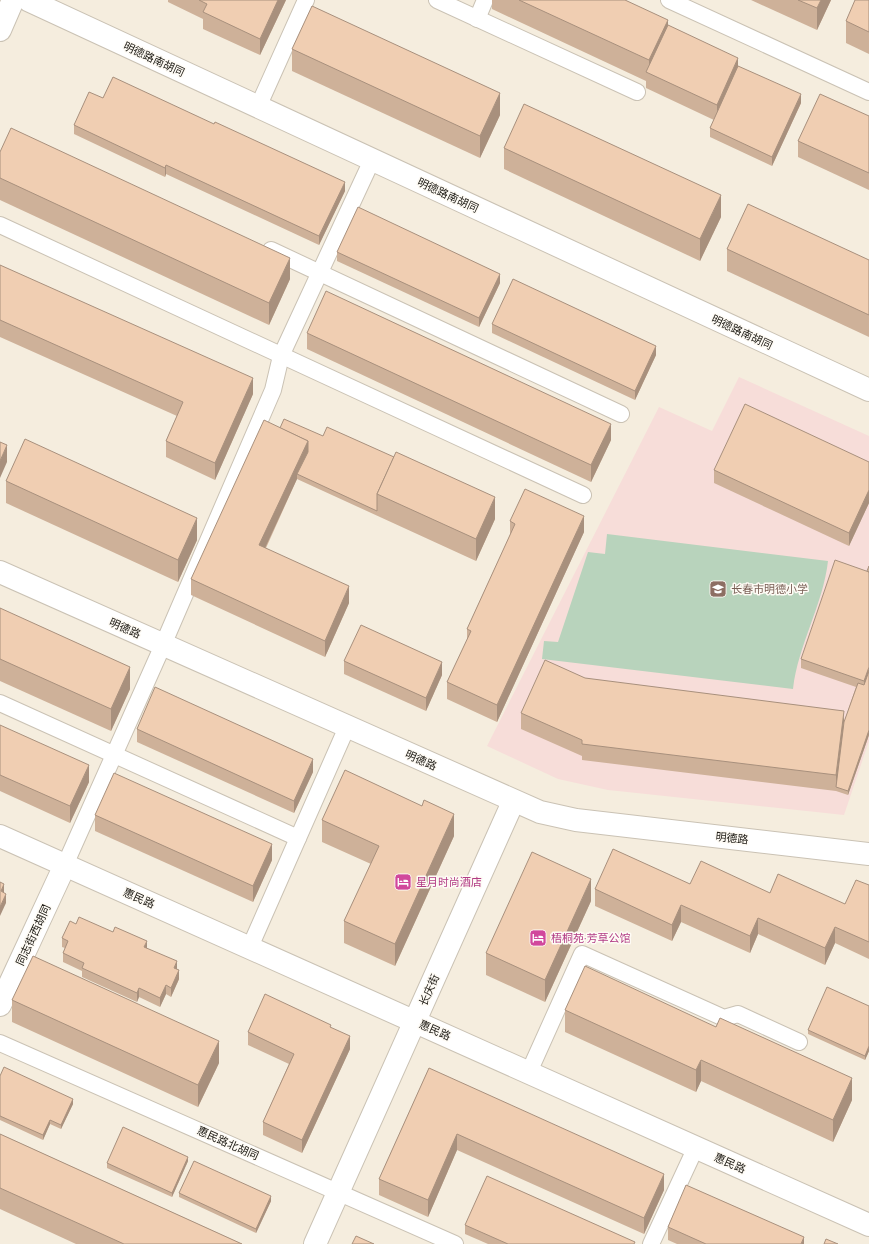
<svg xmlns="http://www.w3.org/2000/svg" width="869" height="1244" viewBox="0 0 869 1244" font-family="'Titillium Web','Noto Sans SC',sans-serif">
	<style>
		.education { fill: #f7ddd9 }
		.green { fill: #b8d3bc }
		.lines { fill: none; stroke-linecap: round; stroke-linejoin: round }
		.lane-casing { stroke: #cac2b4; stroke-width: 18 }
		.street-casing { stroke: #cac2b4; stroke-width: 24 }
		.secondary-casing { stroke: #cac2b4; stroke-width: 24 }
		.lane { stroke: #fff; stroke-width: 16 }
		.street { stroke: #fff; stroke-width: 22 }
		.secondary { stroke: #fff; stroke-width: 22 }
		.wall { fill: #ceb199 }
		.shaded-wall { fill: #a8907d }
		.building { fill: #f0ceb2; stroke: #a8907d }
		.labels { text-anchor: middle; stroke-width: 3; stroke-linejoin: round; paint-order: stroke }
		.street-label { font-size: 11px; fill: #23201a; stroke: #fefbf5 }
		.education-label { font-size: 11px; fill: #785e54; stroke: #fefbf5; text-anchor: start }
		.hotel-label { font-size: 11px; fill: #b23c85; stroke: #fefbf5; text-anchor: start }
	</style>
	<rect width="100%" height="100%" fill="#f5edde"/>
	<path class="education" d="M739 377 869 436V741L844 815 608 790 558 779 487 746 659 407 712 431Z"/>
	<path class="green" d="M607 534 828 561C823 605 798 645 793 689L542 659 544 641 558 642 588 552 605 554Z"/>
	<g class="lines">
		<g class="lane-casing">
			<g id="lane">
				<path d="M437 0 637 92"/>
				<path d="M669 0 869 92"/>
				<path d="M477 19 485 0"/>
				<path d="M258 107 306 0"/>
				<path d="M0 225 583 495"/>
				<path d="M271 250 621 414"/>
				<path d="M0 703 298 838"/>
				<path d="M65 865 163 645 273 390 281 356 372 160"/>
				<path d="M250 947 347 727"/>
				<path d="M0 1043 455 1244"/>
				<path d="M529 1072 582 954 724 1018 738 1014 799 1042"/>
				<path d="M651 1244 696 1147"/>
			</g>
		</g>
		<g class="street-casing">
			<path id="street" d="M0 1005 65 865"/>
		</g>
		<g class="secondary-casing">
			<g id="secondary">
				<path d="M28 0 869 390"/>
				<path d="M0 30 13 0"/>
				<path d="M0 572 540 812 576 820 869 854"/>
				<path d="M0 836 869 1225"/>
				<path d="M315 1244 513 802"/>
			</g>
		</g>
		<use href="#lane" class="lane"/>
		<use href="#street" class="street"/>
		<use href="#secondary" class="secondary"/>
	</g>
	<g class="wall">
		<path d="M168 0H286L260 55 203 29V19L168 2Z"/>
		<path d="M492 0H625L738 66 801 103 772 166 710 137V128L714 120 646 88V81L492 9Z"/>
		<path d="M751 0H831L817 30Z"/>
		<path d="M869 0V54L846 43V21Z"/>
		<path d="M292 49 500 115 480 158 292 71Z"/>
		<path d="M103 98 345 191 319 245 166 174 165 177 74 134V125Z"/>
		<path d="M869 116V190L798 157V141Z"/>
		<path d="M504 148 721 217 700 261 504 169Z"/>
		<path d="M0 152 290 279 269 325 0 200Z"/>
		<path d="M727 249 869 260V337L727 271Z"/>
		<path d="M337 252 500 283 479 327 337 261Z"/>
		<path d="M0 265 253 394 215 480 166 457V441L177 416 0 337Z"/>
		<path d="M492 324 656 355 635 400 492 333Z"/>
		<path d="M307 333 611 440 591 482 307 349Z"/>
		<path d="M280 428 323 436 394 457 495 519 476 561 297 479 266 548 349 603 325 657 191 595V579Z"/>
		<path d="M869 462V503L849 546 714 483V470Z"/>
		<path d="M6 481 197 540 178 582 6 503Z"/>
		<path d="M510 521 584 532 497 722 447 699V682L467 641V629L510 535Z"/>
		<path d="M867 571 869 735 848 795 836 791 582 760V756L521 729V713L585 678 844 722 856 687 801 668V659Z"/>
		<path d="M0 608 130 689 111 731 0 681Z"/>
		<path d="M344 661 442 675 426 711 344 674Z"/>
		<path d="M0 725 89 782 70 823 0 791Z"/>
		<path d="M137 729 313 772 294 813 137 742Z"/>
		<path d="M422 806 454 836 395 966 344 943V921L371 864 322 842V820Z"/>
		<path d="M95 815 272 860 253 902 95 831Z"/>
		<path d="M690 884 770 893 845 904 869 885V959L835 943 825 965 758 934 750 953 681 922 672 941 595 906V889Z"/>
		<path d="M591 901 545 1002 486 975V953Z"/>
		<path d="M62 938 147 948 177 970 179 979 171 997 166 994 160 1007 139 997 137 1002 82 977V971L63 962V953L65 948 62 947Z"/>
		<path d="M12 1000 219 1063 198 1107 12 1022Z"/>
		<path d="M869 1006V1051L865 1060 808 1034V1030Z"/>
		<path d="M565 1010 852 1100 833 1142 701 1081 696 1092 565 1032Z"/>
		<path d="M331 1028 350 1049 302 1153 263 1135V1122L289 1064 248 1045V1032Z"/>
		<path d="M429 1068 664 1190 644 1234 457 1150 428 1217 379 1195V1179Z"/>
		<path d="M0 1076 73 1104 61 1129 50 1124 43 1140 0 1120Z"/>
		<path d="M0 1134 242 1244H76L0 1209Z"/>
		<path d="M188 1161 172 1197 107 1168V1163Z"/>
		<path d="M179 1193 271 1201 256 1233 179 1197Z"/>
		<path d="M465 1225 635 1244H488L465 1234Z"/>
		<path d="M668 1227 804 1244H677L668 1240Z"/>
	</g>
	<g class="shaded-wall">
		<path d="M278 0H286L260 55V39Z"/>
		<path d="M821 0H831L817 30V8Z"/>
		<path d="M668 20V42L649 73V60Z"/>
		<path d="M738 58V75L717 121V105Z"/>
		<path d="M500 93V115L480 158V136Z"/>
		<path d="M801 94V103L772 166V157Z"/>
		<path d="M166 165V174L165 177V168Z"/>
		<path d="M345 182V191L319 245V236Z"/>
		<path d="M721 195V217L700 261V239Z"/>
		<path d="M290 258V279L269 325V303Z"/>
		<path d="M500 274V283L479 327V318Z"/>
		<path d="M656 346V355L635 400V391Z"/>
		<path d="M253 378V394L215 480V463Z"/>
		<path d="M611 424V440L591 482V465Z"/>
		<path d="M308 441V457L297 474V479L259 561V545Z"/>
		<path d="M7 445V462L0 478V461Z"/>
		<path d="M869 490V503L849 546V533Z"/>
		<path d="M495 497V519L476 561V539Z"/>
		<path d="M584 516V532L497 722V705Z"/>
		<path d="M197 518V540L178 582V560Z"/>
		<path d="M349 586V603L325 657V641Z"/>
		<path d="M442 662V675L426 711V698Z"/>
		<path d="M130 667V689L111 731V709Z"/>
		<path d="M869 667V676L864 690V681Z"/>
		<path d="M844 711V727L836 787V775Z"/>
		<path d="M869 730V735L848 795V791Z"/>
		<path d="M313 759V772L294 813V801Z"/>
		<path d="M89 765V782L70 823V806Z"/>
		<path d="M454 814V836L395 966V944Z"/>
		<path d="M272 844V860L253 902V886Z"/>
		<path d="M591 879V901L545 1002V980Z"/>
		<path d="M4 884V893L1 891Z"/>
		<path d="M6 894V903L0 916V907Z"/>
		<path d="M681 905V922L672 941V925Z"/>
		<path d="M758 918V934L750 953V936Z"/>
		<path d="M835 927V943L825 965V948Z"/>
		<path d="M147 941V950L144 947Z"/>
		<path d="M177 961V970L174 968Z"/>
		<path d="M179 970V979L171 997V988Z"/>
		<path d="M166 985V994L160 1007V998Z"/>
		<path d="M139 988V997L137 1002V993Z"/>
		<path d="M350 1036V1049L302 1153V1140Z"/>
		<path d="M219 1041V1063L198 1107V1085Z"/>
		<path d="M869 1046V1051L865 1060V1056Z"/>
		<path d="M701 1060V1081L696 1092V1070Z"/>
		<path d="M852 1078V1100L833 1142V1120Z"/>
		<path d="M73 1099V1104L61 1129V1125Z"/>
		<path d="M50 1120V1124L43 1140V1135Z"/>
		<path d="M457 1134V1150L428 1217V1200Z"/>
		<path d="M188 1157V1161L172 1197V1193Z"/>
		<path d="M664 1174V1190L644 1234V1218Z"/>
		<path d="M271 1196V1201L256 1233V1229Z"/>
		<path d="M804 1237V1244H801Z"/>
	</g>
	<g class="building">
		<path d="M199 0H278L260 39 203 12 207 4Z"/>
		<path d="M519 0H625L668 20 649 60Z"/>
		<path d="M798 0H821L817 8Z"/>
		<path d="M855 0H869V32L846 21Z"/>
		<path d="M312 6 500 93 480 136 292 49Z"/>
		<path d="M668 25 738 58 717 105 646 72Z"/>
		<path d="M738 66 801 94 772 157 710 128Z"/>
		<path d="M113 77 214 124 215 122 345 182 319 236 166 165 165 168 74 125 89 92 103 98Z"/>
		<path d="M820 94 869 116V173L798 141Z"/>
		<path d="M524 104 721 195 700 239 504 148Z"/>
		<path d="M11 128 290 258 269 303 0 178V152Z"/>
		<path d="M748 204 869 260V315L727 249Z"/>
		<path d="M358 207 500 274 479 318 337 252Z"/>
		<path d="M0 265 253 378 215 463 166 441 183 402 0 320Z"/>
		<path d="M513 279 656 346 635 391 492 324Z"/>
		<path d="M326 291 611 424 591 465 307 333Z"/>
		<path d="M745 404 869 462V490L849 533 714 470Z"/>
		<path d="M284 419 323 436 327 427 394 457 377 494V511L297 474 308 452V441L280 428Z"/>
		<path d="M264 420 308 441 259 545 349 586 325 641 191 579Z"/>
		<path d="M25 439 197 518 178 560 6 481Z"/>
		<path d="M0 442 7 445 0 461Z"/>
		<path d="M396 452 495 497 476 539 377 494Z"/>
		<path d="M525 489 584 516 497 705 447 682 471 631 467 629 515 524 510 521Z"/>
		<path d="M835 560 869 572V667L864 681 801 659Z"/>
		<path d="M869 566V572L867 571Z"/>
		<path d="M0 608 130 667 111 709 0 659Z"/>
		<path d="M361 625 442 662 426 698 344 661Z"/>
		<path d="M545 660 585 678 844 711 836 775 582 744V740L521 713Z"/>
		<path d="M869 671V730L848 791 836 787 844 722 858 683 864 685Z"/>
		<path d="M155 687 313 759 294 801 137 729Z"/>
		<path d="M0 725 89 765 70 806 0 775Z"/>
		<path d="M345 770 422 806 424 800 454 814 395 944 344 921 379 846 322 820Z"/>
		<path d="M114 773 272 844 253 886 95 815Z"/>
		<path d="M613 849 690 884 701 861 770 893 778 874 845 904 856 880 869 885V942L835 927 825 948 758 918 750 936 681 905 672 925 595 889Z"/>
		<path d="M532 852 591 879 545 980 486 953Z"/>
		<path d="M0 882 4 884 1 891 6 894 0 907Z"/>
		<path d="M79 917 113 932 115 927 147 941 144 947 177 961 174 968 179 970 171 988 166 985 160 998 139 988 137 993 82 968 84 963 63 953 68 941 62 938 70 921 76 924Z"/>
		<path d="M33 956 219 1041 198 1085 12 1000Z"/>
		<path d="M585 966 716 1027 720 1018 852 1078 833 1120 701 1060 696 1070 565 1010Z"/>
		<path d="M827 987 869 1006V1046L865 1056 808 1030Z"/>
		<path d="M265 994 331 1025 330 1027 350 1036 302 1140 263 1122 294 1054 248 1032Z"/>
		<path d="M4 1067 73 1099 61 1125 50 1120 43 1135 0 1116V1076Z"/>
		<path d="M429 1068 664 1174 644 1218 457 1134 428 1200 379 1179Z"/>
		<path d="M123 1127 188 1157 172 1193 107 1163Z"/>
		<path d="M0 1134 242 1244H124L0 1188Z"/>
		<path d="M194 1161 271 1196 256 1229 179 1193Z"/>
		<path d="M487 1176 635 1242 634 1244H508L465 1225Z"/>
		<path d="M686 1185 804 1237 801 1244H706L668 1227Z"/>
		<path d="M356 1236 374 1244H352Z"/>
		<path d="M826 1239 838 1244H824Z"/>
	</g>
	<defs>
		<g id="school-square" transform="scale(0.9)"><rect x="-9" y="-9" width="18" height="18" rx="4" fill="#8d6e63" stroke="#fefbf5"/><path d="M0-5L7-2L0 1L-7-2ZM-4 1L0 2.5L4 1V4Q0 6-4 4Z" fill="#fff"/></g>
		<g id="hotel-square" transform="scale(0.9)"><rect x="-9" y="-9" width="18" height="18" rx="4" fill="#d1479c" stroke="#fefbf5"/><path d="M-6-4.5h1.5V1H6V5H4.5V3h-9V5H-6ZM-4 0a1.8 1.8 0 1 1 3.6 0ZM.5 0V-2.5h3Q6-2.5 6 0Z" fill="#fff"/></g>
	</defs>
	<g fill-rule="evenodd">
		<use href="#school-square" x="718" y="589"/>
		<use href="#hotel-square" x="403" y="882"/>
		<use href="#hotel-square" x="538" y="938"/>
	</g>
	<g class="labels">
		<g class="street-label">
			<text transform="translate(154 59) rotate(25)" y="4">明德路南胡同</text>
			<text transform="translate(448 195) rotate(25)" y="4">明德路南胡同</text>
			<text transform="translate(742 332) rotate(25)" y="4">明德路南胡同</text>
			<text transform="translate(125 628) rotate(24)" y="4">明德路</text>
			<text transform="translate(421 760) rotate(24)" y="4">明德路</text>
			<text transform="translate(732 838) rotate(6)" y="4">明德路</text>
			<text transform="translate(139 898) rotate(24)" y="4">惠民路</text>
			<text transform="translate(33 935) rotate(-65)" y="4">同志街西胡同</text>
			<text transform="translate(429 990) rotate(-66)" y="4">长庆街</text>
			<text transform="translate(435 1030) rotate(24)" y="4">惠民路</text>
			<text transform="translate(228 1143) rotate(24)" y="4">惠民路北胡同</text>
			<text transform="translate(730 1163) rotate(24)" y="4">惠民路</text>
		</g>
		<g class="education-label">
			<text x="731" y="593">长春市明德小学</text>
		</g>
		<g class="hotel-label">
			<text x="416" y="886">星月时尚酒店</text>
			<text x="551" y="942">梧桐苑·芳草公馆</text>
		</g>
	</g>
</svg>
